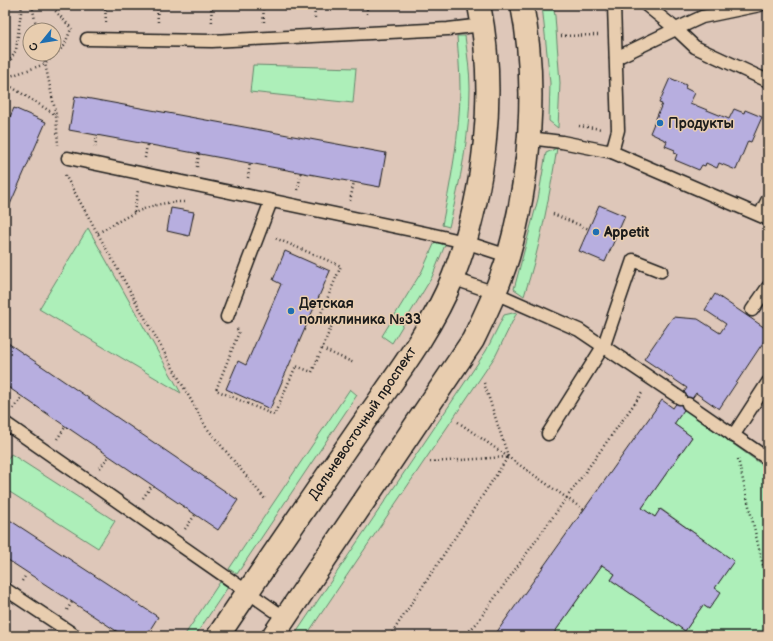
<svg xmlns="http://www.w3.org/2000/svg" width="773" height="641" viewBox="0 0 773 641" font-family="'Balsamiq Sans',sans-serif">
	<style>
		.green { fill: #adefb9; stroke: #64866a }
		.building { fill: #b7aedf; stroke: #1c1c1c }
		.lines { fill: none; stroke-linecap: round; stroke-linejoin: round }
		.lane-casing { stroke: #1c1c1c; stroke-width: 15 }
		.secondary-casing { stroke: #1c1c1c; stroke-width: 25 }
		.path { stroke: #1c1c1c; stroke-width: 2.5; stroke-dasharray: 1 3; stroke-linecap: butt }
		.lane { stroke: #e8cdaf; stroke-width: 12 }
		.secondary { stroke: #e8cdaf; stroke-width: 22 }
		.poi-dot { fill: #1f6fb2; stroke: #e8cdaf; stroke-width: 1.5 }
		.labels { text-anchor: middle; stroke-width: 3; stroke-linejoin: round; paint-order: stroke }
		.poi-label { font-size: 14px; font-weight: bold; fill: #1c1c1c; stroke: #e8cdaf; text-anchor: start }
		.street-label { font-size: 14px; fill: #1c1c1c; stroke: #e8cdaf }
	</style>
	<rect width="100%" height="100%" fill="#dec7b9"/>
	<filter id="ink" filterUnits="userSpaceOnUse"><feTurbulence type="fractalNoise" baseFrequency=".025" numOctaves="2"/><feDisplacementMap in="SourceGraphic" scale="8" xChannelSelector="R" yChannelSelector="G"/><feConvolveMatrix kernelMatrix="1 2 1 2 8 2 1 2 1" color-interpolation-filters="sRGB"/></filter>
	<g filter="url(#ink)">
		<g class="green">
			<path d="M542 5H553L555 16 560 83 558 128 549 121 550 83Z"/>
			<path d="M457 36H465C467 53 470 71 470 88 470 135 460 182 449 227L442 225C451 180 460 134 460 88 460 70 458 53 457 36Z"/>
			<path d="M253 65 356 68 353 103 250 92Z"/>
			<path d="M557 148C549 199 540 248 524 296L514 289 538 199 546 153Z"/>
			<path d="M88 228 181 393 39 309Z"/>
			<path d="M435 242 445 245 432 277 392 343 382 336 422 271Z"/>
			<path d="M517 312 496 355 306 636H294L486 351 504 315Z"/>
			<path d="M350 389 357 395 237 574 229 569Z"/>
			<path d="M684 409 768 469V636H552L602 565 615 574 611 580 685 631 703 605 709 609 715 588 733 561 661 509 655 517 642 508 692 437 674 424Z"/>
			<path d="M11 454 115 521 98 548 5 489V463Z"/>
			<path d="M220 582 228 587 195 636H184Z"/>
		</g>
		<g class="building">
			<path d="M670 78 686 85 685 88 695 93 690 103 729 119 734 109 744 113 745 110 762 117 751 142 748 141 736 170 719 163 717 168 706 163 705 166 702 165 699 170 675 160 677 154 674 153 675 150 665 146 667 141 650 133 662 104 659 103Z"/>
			<path d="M75 96 386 153 380 187 69 130Z"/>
			<path d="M14 108 46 122 5 216V128Z"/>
			<path d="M599 205 625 216 605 262 579 251Z"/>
			<path d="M171 208 194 212 189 236 167 231Z"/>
			<path d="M285 251 330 271 270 409 226 389 238 361 246 365 281 284 273 280Z"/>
			<path d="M715 294 768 330V335L719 409 696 393 674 424 692 437 642 508 655 517 660 509 734 561 715 588 721 592 709 609 703 605 685 631 611 580 615 574 602 565 552 636H494L662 400 673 408 687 388 644 359 673 317 698 319 720 333 726 324 705 310Z"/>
			<path d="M5 341 238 500 218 530 5 385Z"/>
			<path d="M5 517 158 617 146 636H124L5 558Z"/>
		</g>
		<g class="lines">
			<g class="lane-casing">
				<g id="lane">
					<path d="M646 5 676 29 702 17 760 5"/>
					<path d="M87 39 212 41 448 29 483 25"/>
					<path d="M616 58 676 29 695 47 768 81"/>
					<path d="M529 138 562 142 612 152 768 219"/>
					<path d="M612 152 618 130 614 5"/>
					<path d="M68 158 430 234 465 242 508 256"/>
					<path d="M760 215 768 199"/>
					<path d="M452 278 495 293 579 330 680 398"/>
					<path d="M752 310 768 287"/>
					<path d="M227 317 271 201"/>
					<path d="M688 404 768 459"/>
					<path d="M5 423 285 618"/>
					<path d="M548 434 604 345 633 260 661 271"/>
					<path d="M733 436 768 382"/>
					<path d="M5 589 76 636"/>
				</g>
			</g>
			<g class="secondary-casing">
				<g id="secondary">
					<path d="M218 636C266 564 315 493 364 422 396 376 432 329 453 277 485 195 497 91 479 5"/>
					<path d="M273 636 473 340C486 313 499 286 508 257 530 180 538 83 522 5"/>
				</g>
			</g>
			<g class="path">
				<path d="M32 5 37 30"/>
				<path d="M50 5 72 29"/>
				<path d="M105 5 106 22"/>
				<path d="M157 5 158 22"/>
				<path d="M211 5 212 24"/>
				<path d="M263 5 264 22"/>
				<path d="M314 5 315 18"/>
				<path d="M367 5V16"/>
				<path d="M561 36 598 35"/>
				<path d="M43 54 56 115 58 145"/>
				<path d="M5 70 16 50 22 5"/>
				<path d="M5 78 45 64 64 46 71 29"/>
				<path d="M5 83 56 115"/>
				<path d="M579 126 602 129"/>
				<path d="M95 147 97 135"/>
				<path d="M145 158 147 144"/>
				<path d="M197 167 199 154"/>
				<path d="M65 175 206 427 265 499"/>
				<path d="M248 178 250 163"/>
				<path d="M298 190 301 172"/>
				<path d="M350 201 354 182"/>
				<path d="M134 212 138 190"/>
				<path d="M553 214 589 229"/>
				<path d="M98 233C128 216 149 201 186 202"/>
				<path d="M237 329 239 332 216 390 274 415 296 366 312 372 332 325 319 318 341 266 275 238"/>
				<path d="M322 349 354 363"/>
				<path d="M484 383 508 456"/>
				<path d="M13 409 22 397"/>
				<path d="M458 422 584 510"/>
				<path d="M57 439 66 426"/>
				<path d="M738 459 768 587"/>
				<path d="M430 462 507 457"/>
				<path d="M100 468 109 456"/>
				<path d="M143 498 152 485"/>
				<path d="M185 529 195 515"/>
				<path d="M22 581 26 575"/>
				<path d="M67 610 72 602"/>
				<path d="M113 636 116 631"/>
				<path d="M390 636 508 457"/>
				<path d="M464 636 476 624 642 393"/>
			</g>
			<use href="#lane" class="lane"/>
			<use href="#secondary" class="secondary"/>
		</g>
	</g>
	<g class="poi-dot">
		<circle cx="660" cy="123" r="4"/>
		<circle cx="596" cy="232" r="4"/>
		<circle cx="291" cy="311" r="4"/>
	</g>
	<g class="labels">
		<g class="poi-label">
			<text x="668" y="128">Продукты</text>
			<text x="604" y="237">Appetit</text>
			<text x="299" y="308">Детская<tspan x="299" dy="16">поликлиника №33</tspan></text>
		</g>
		<g class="street-label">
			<text transform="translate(362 423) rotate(-56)" y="5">Дальневосточный проспект</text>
		</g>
	</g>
	<rect width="773" height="641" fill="none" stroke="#e8cdaf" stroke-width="20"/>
	<rect x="10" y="10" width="753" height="621" fill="none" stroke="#1c1c1c" stroke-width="1.5" filter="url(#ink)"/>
	<g transform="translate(42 42) rotate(240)"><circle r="19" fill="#e8cdaf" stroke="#968674"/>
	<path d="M0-3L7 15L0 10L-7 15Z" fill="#1f6fb2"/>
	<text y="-6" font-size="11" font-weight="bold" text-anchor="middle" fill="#1c1c1c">С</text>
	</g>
</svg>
